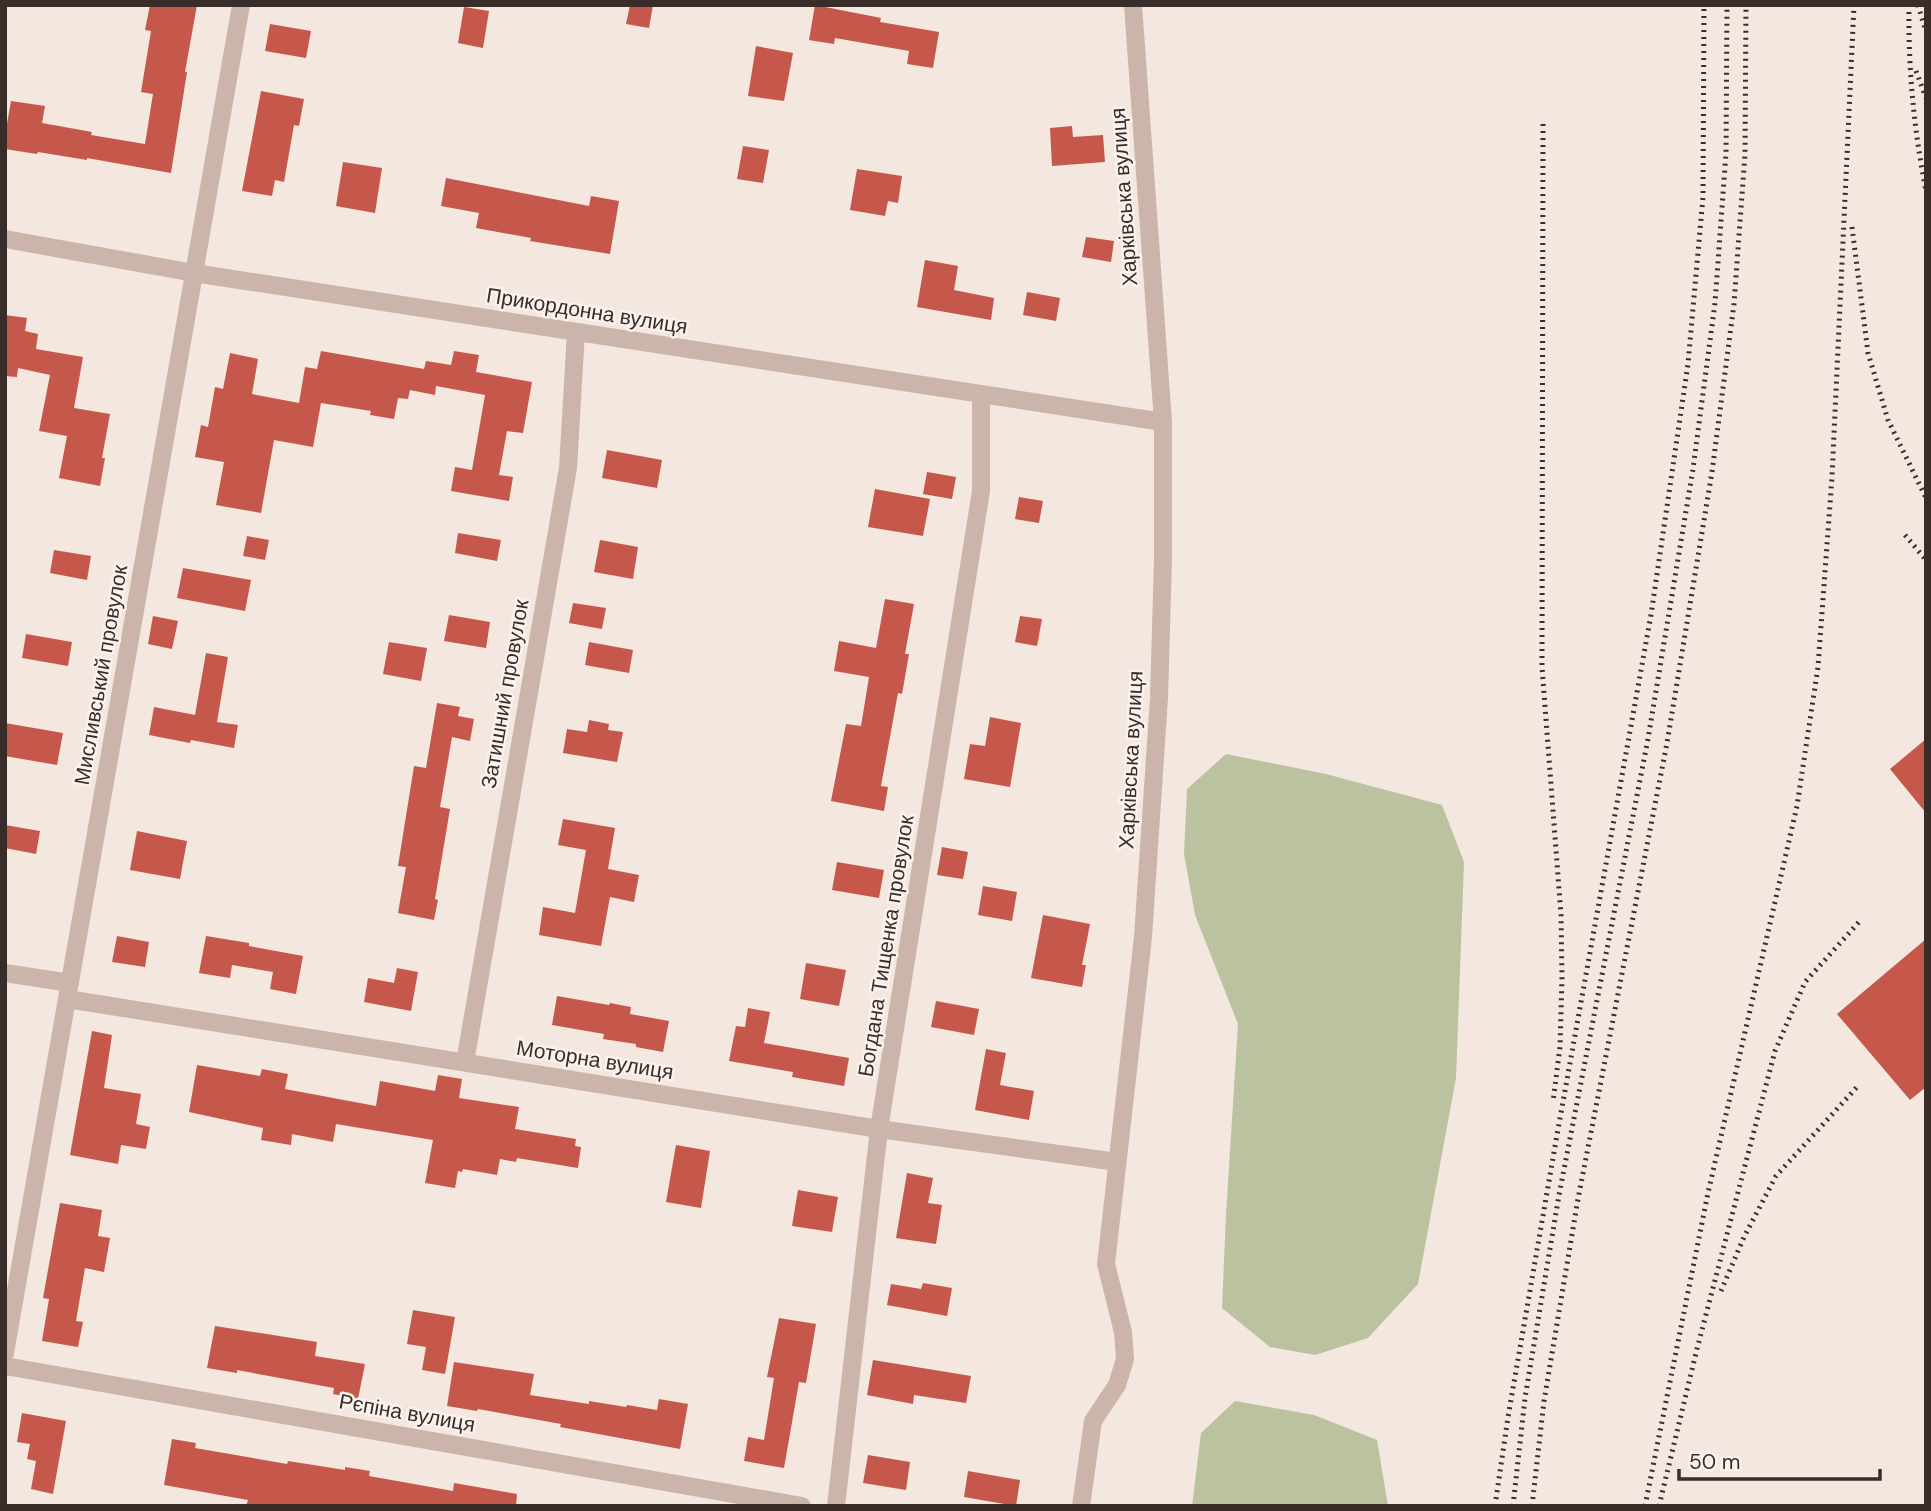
<svg xmlns="http://www.w3.org/2000/svg" width="1931" height="1511" viewBox="0 0 1931 1511" font-family="'DM Sans',sans-serif">
	<style>
		.green { fill: #bbc29f }
		.building { fill: #c5584b }
		.lines { fill: none; stroke-linecap: round; stroke-linejoin: round }
		.minor { stroke: #cbb5ab; stroke-width: 18 }
		.rail { stroke: #392d2a; stroke-width: 5; stroke-dasharray: 2 5; stroke-linecap: butt }
		.labels { text-anchor: middle; stroke-width: 5; stroke-linejoin: round; paint-order: stroke }
		.street-label { font-size: 21px; fill: #392d2a; stroke: #faf2ec }
	</style>
	<rect width="100%" height="100%" fill="#f3e7df"/>
	<g class="green">
		<path d="M1226 754 1326 774 1442 805 1464 862 1456 1078 1418 1284 1368 1338 1315 1355 1270 1347 1222 1308 1226 1215 1238 1024 1195 915 1184 854 1187 789Z"/>
		<path d="M1235 1401 1314 1415 1377 1440 1388 1506H1192L1201 1433Z"/>
	</g>
	<g class="building">
		<path d="M150 5H197L185 72H187L171 173 87 158V160L38 152 37 154 5 149V135L11 101 45 106 42 123 92 132 91 135 145 144 153 94 141 92 151 31 145 30Z"/>
		<path d="M630 5H653L649 28 626 24Z"/>
		<path d="M815 5 881 18 880 22 939 32 933 68 907 64 909 51 835 38 834 44 809 40Z"/>
		<path d="M464 7 489 11 483 48 458 43Z"/>
		<path d="M270 24 311 31 306 58 265 51Z"/>
		<path d="M756 46 793 53 784 101 748 96Z"/>
		<path d="M261 91 304 99 299 126 294 125 284 182 275 180 272 196 242 191Z"/>
		<path d="M1072 126 1073 137 1103 135 1105 162 1052 166 1050 128Z"/>
		<path d="M743 146 769 150 763 183 737 179Z"/>
		<path d="M343 162 382 168 375 213 336 206Z"/>
		<path d="M857 169 902 176 898 203 888 201 885 216 850 210Z"/>
		<path d="M446 178 589 206 591 196 619 201 610 254 530 241 531 238 476 228 479 213 441 206Z"/>
		<path d="M1086 237 1114 241 1111 262 1082 257Z"/>
		<path d="M925 260 958 266 954 290 994 298 991 320 917 307Z"/>
		<path d="M1027 292 1060 298 1056 321 1023 315Z"/>
		<path d="M5 315 27 318 25 331 38 334 36 349 83 357 74 408 110 414 102 458H105L100 486 59 478 67 436 39 431 50 375 18 368 17 377 5 376Z"/>
		<path d="M321 351 424 369 426 361 451 365 454 351 479 355 476 372 532 382 523 433 507 431 499 475 513 477 509 501 451 491 455 467 472 470 485 395 436 386 435 395 410 390 408 399 398 398 394 419 370 415 371 411 321 403 313 447 274 440 261 513 216 505 224 462 195 457 201 425 208 427 215 387 223 389 230 353 258 359 252 394 299 403 305 367 317 369Z"/>
		<path d="M607 450 662 460 657 488 602 478Z"/>
		<path d="M927 472 956 477 952 499 923 494Z"/>
		<path d="M875 489 930 499 923 536 868 527Z"/>
		<path d="M1019 497 1043 501 1039 523 1015 519Z"/>
		<path d="M458 533 501 540 497 561 455 553Z"/>
		<path d="M247 536 269 540 265 560 243 556Z"/>
		<path d="M600 540 638 547 633 579 594 572Z"/>
		<path d="M54 550 91 556 87 580 50 573Z"/>
		<path d="M183 568 251 580 245 611 177 598Z"/>
		<path d="M885 599 914 604 905 654H909L902 694 898 693 881 786 888 787 884 811 831 801 846 724 861 726 869 677 834 671 839 641 876 648Z"/>
		<path d="M573 603 606 608 602 629 569 623Z"/>
		<path d="M449 615 490 622 486 648 444 641Z"/>
		<path d="M153 616 178 621 172 649 148 644Z"/>
		<path d="M1020 616 1042 619 1037 646 1015 642Z"/>
		<path d="M26 634 72 642 68 666 22 658Z"/>
		<path d="M389 642 427 648 421 681 383 674Z"/>
		<path d="M589 642 633 650 629 673 585 665Z"/>
		<path d="M206 653 228 657 217 722 238 725 234 748 191 740 190 743 149 735 154 707 195 715Z"/>
		<path d="M437 703 460 707 458 716 474 719 470 741 452 737 440 807 450 809 435 899 438 900 434 920 398 913 406 867 398 866 414 766 426 768Z"/>
		<path d="M990 717 1021 723 1010 787 964 779 970 744 985 746Z"/>
		<path d="M589 720 609 724 608 730 623 732 617 762 563 753 567 729 587 732Z"/>
		<path d="M5 723 63 733 57 765 5 756Z"/>
		<path d="M1926 739V813L1890 769Z"/>
		<path d="M563 819 615 828 608 869 639 875 634 902 610 897 601 946 539 935 543 907 575 913 586 850 558 845Z"/>
		<path d="M5 825 40 831 36 854 5 848Z"/>
		<path d="M137 831 187 841 180 879 130 870Z"/>
		<path d="M942 847 968 852 963 879 937 875Z"/>
		<path d="M837 862 884 870 879 898 832 890Z"/>
		<path d="M983 886 1017 892 1012 921 978 915Z"/>
		<path d="M1043 915 1090 924 1082 965H1086L1082 987 1031 978Z"/>
		<path d="M117 936 149 942 145 967 112 962Z"/>
		<path d="M206 936 249 943V946L303 956 296 994 270 989 273 972 232 965 230 978 199 973Z"/>
		<path d="M1926 939V1087L1910 1100 1837 1014Z"/>
		<path d="M806 963 846 970 839 1006 800 999Z"/>
		<path d="M397 968 418 972 411 1011 364 1002 368 978 394 983Z"/>
		<path d="M557 996 609 1005 610 1003 631 1007 630 1014 669 1021 663 1052 636 1047V1044L603 1039 604 1034 552 1025Z"/>
		<path d="M936 1001 979 1009 974 1035 931 1027Z"/>
		<path d="M748 1008 770 1012 764 1043 849 1058 844 1086 792 1077 793 1072 729 1061 736 1026 745 1027Z"/>
		<path d="M92 1031 112 1035 104 1088 141 1094 136 1124 150 1127 146 1149 121 1145 118 1164 70 1155Z"/>
		<path d="M986 1049 1006 1053 1000 1085 1034 1091 1029 1120 975 1110Z"/>
		<path d="M197 1065 260 1076 262 1069 288 1074 285 1089 376 1106 380 1081 435 1091 438 1075 462 1079 459 1098 519 1107 515 1129 576 1139 575 1146 581 1147 578 1168 517 1158 516 1162 500 1159 497 1175 463 1169 462 1172 458 1171 455 1188 425 1183 433 1140 336 1124 333 1142 292 1134 291 1145 261 1140 263 1128 189 1112Z"/>
		<path d="M676 1145 710 1151 701 1208 666 1202Z"/>
		<path d="M907 1173 933 1178 928 1203 942 1205 936 1244 896 1238Z"/>
		<path d="M798 1190 838 1197 832 1232 792 1226Z"/>
		<path d="M60 1203 102 1210 98 1236 110 1238 104 1272 85 1268 76 1321 83 1322 78 1347 42 1341 49 1299 43 1298Z"/>
		<path d="M923 1283 952 1288 947 1316 887 1305 891 1284 921 1289Z"/>
		<path d="M413 1310 455 1317 445 1374 422 1370 426 1347 407 1344Z"/>
		<path d="M779 1318 816 1324 806 1383 799 1382 784 1468 744 1461 748 1437 764 1440 774 1378 767 1377Z"/>
		<path d="M215 1326 317 1342 315 1356 365 1364 358 1399 333 1394 334 1388 237 1370V1373L207 1368Z"/>
		<path d="M873 1360 971 1376 966 1403 914 1395 913 1404 867 1395Z"/>
		<path d="M454 1362 534 1374 530 1395 589 1404V1401L626 1407 627 1405 657 1410 659 1399 688 1404 680 1449 560 1427 561 1424 478 1409 477 1411 447 1406Z"/>
		<path d="M22 1413 66 1421 53 1494 31 1489 36 1461 27 1459 30 1444 17 1442Z"/>
		<path d="M172 1439 196 1443 195 1448 287 1464 288 1461 345 1470V1467L370 1471 369 1476 453 1491 454 1483 517 1494 516 1506H246L248 1500 164 1485Z"/>
		<path d="M868 1455 910 1462 906 1490 863 1483Z"/>
		<path d="M968 1471 1020 1480 1016 1506 964 1497Z"/>
	</g>
	<g class="lines">
		<g class="minor">
			<path d="M5 239 194 273 1163 422"/>
			<path d="M5 973 70 983"/>
			<path d="M67 999 879 1129 1117 1162"/>
			<path d="M465 1062 568 468 576 332"/>
			<path d="M5 1353 241 5"/>
			<path d="M5 1366 802 1506"/>
			<path d="M836 1506 879 1129 981 491V394"/>
			<path d="M1081 1506 1093 1421 1117 1385 1125 1359 1123 1332 1106 1264 1143 937 1159 698 1163 559V422L1133 5"/>
		</g>
		<g class="rail">
			<path d="M1909 5C1908 68 1914 130 1926 191"/>
			<path d="M1918 5 1926 32"/>
			<path d="M1916 71 1926 98"/>
			<path d="M1543 124 1542 667 1561 915 1562 977 1560 1047 1553 1102"/>
			<path d="M1852 227 1868 353 1888 420 1926 498"/>
			<path d="M1905 535 1926 560"/>
			<path d="M1721 1291 1744 1237 1776 1176 1857 1087"/>
			<path d="M1495 1506 1508 1417 1557 1135 1651 615 1688 364 1703 197 1704 5"/>
			<path d="M1513 1506 1525 1398 1559 1195 1648 739 1693 469 1715 303 1726 153 1727 5"/>
			<path d="M1532 1506 1544 1401 1578 1199 1667 743 1712 472 1734 304 1745 154 1746 5"/>
			<path d="M1645 1506 1708 1193 1797 806 1818 667 1832 477 1854 5"/>
			<path d="M1659 1506 1697 1349 1775 1051 1805 982 1859 922"/>
		</g>
	</g>
	<g class="labels">
		<g class="street-label">
			<text transform="translate(1124 197) rotate(-94)" y="7">Харківська вулиця</text>
			<text transform="translate(587 311) rotate(9)" y="7">Прикордонна вулиця</text>
			<text transform="translate(101 675) rotate(-80)" y="7">Мисливський провулок</text>
			<text transform="translate(505 694) rotate(-80)" y="7">Затишний провулок</text>
			<text transform="translate(1131 760) rotate(-87)" y="7">Харківська вулиця</text>
			<text transform="translate(886 946) rotate(-81)" y="7">Богдана Тищенка провулок</text>
			<text transform="translate(595 1060) rotate(9)" y="7">Моторна вулиця</text>
			<text transform="translate(407 1413) rotate(10)" y="7">Рєпіна вулиця</text>
		</g>
	</g>
	<rect width="1931" height="1511" fill="none" stroke="#392d2a" stroke-width="14"/>
	<path d="M1679 1469v10h201v-10" fill="none" stroke="#392d2a" stroke-width="3.5"/>
	<text x="1689" y="1469" font-size="21" fill="#392d2a" stroke="#faf2ec" stroke-width="5" paint-order="stroke">50 m</text>
</svg>
